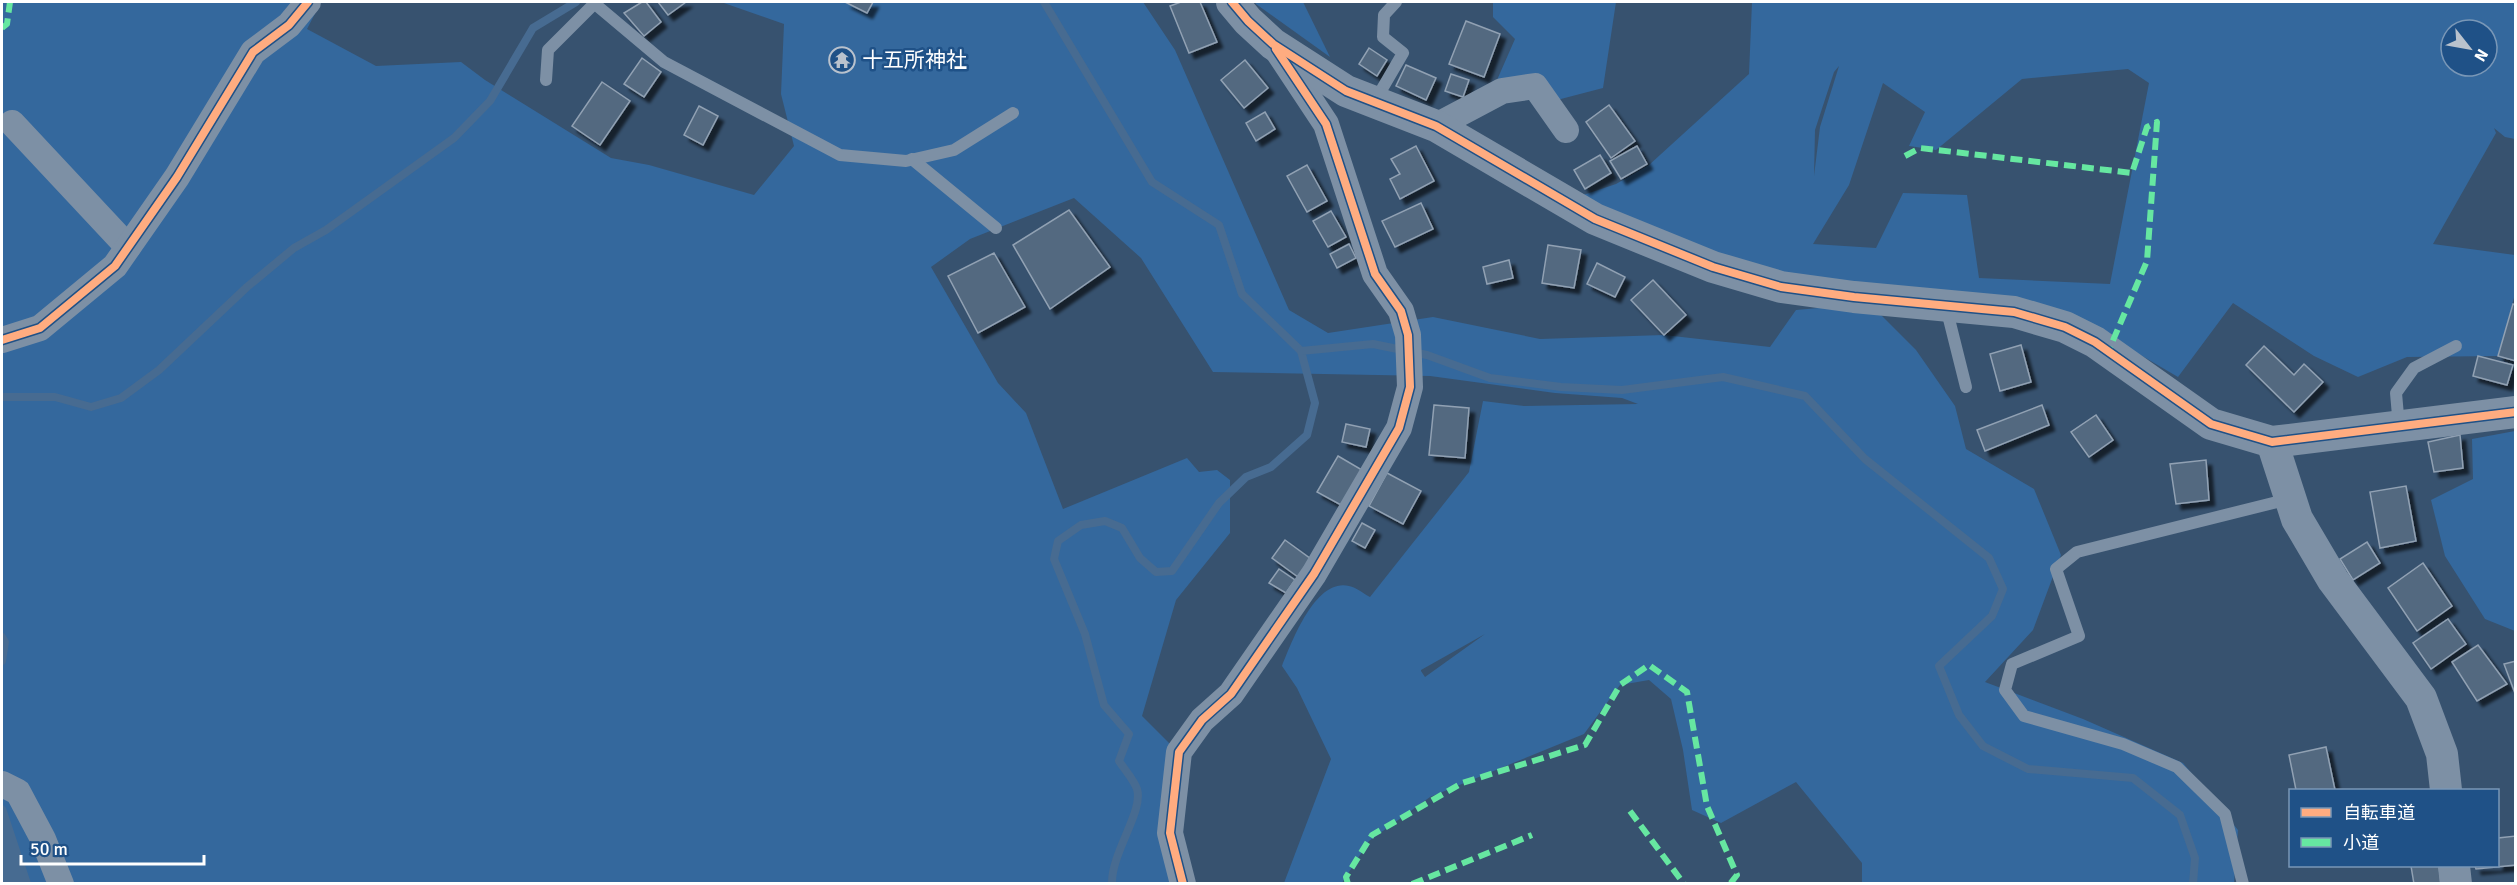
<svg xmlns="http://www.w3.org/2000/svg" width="2517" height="885" viewBox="0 0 2517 885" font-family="Signika,'Noto Sans JP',sans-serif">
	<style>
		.green { fill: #34689d; fill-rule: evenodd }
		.water { fill: #476b91 }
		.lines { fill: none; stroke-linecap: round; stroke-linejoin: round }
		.stream { stroke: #476b91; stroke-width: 8 }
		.building { fill: #526980; stroke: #91a1b3; stroke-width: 1.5; filter: url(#shadow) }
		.service { stroke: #7d90a5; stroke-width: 12 }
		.minor { stroke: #7d90a5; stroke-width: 26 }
		.tertiary { stroke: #7d90a5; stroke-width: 32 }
		.quiet { stroke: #66e7a1; stroke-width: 6; stroke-dasharray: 12 6; stroke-linecap: butt }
		.cycleway-casing { stroke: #1f5187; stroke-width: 11 }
		.cycleway { stroke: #ffac80; stroke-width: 8 }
		.labels { text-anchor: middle; stroke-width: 5; stroke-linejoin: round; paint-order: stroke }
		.poi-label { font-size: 21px; fill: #fff; stroke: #1f5187; text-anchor: start }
	</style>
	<defs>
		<filter id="shadow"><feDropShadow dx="5.5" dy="5.5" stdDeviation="1.5" flood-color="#0009"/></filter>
	</defs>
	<rect width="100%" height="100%" fill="#37526f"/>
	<g class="green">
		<path d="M2 2H321L307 29 376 66 461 62 485 80 611 158 649 165 754 195 794 146 781 94 784 24 721 2H1143L1175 50 1289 310 1328 333 1433 317 1540 339 1664 335 1770 347 1796 310 1853 305 1877 311 1916 350 1955 406 1966 449 2034 489 2061 555 2033 630 1985 682 2083 719 2183 763 2238 830 2234 883H1862V863L1796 782 1721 823 1692 810 1683 750 1671 699 1649 680 1620 685 1584 734 1430 797 1369 841 1342 883H1284L1331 759 1297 688 1282 666C1292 642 1315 578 1349 586 1356 587 1364 594 1370 597L1469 472 1483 401 1524 406 1638 404 1622 398 1555 393 1430 376 1213 372 1141 258 1074 198 970 239 931 267 998 383 1026 413 1063 509 1187 458 1199 472 1217 470 1230 480V533L1176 600 1142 716 1177 751 1170 832 1189 883 2 884ZM1485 634 1425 677 1421 671V670Z"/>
		<path d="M1255 2H1303L1330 57 1256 4Z"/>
		<path d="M1493 2H1616L1603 88 1557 100 1497 80 1515 39 1493 17Z"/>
		<path d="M1752 2H2515V139L2505 137 2494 128 2496 133 2433 244 2515 255V294L2498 356 2407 357 2358 377 2314 356 2233 303 2178 377 2132 350 1855 284 1765 269 1689 243 1574 198 1616 184 1649 165 1749 74ZM2451 30H2487V66H2451ZM1839 66 1820 127 1814 176 1815 130 1834 72ZM2128 69 2149 83 2110 284 1979 278 1967 195 1903 193 1876 248 1813 244 1849 185 1883 83 1925 112 1909 146 1936 150 2022 79Z"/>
		<path d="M2515 431H2516L2515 631 2485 619 2445 556 2431 500 2473 479 2472 439Z"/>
	</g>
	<path class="water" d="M2 804 6 808 31 883H2Z"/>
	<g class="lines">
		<g class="stream">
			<path d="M1044 2 1152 182 1219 225 1242 294 1301 351 1315 403 1307 435 1271 467 1246 477 1219 503 1172 571 1156 572 1140 558 1122 528 1105 521 1081 525 1058 541 1054 559 1085 634 1104 705 1129 734 1119 761C1125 770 1134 780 1137 789 1144 811 1111 853 1112 884"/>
			<path d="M1301 351 1373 344 1427 355 1490 378 1561 387 1622 390 1723 377 1805 396 1865 459 1989 558 2003 589 1992 616 1939 666 1959 715 1983 746 2028 769 2133 778 2180 815 2195 858 2193 884"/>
			<path d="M2 397H55L91 407 121 398 159 370 247 287 294 248 326 230 454 138 490 101 533 28 576 2"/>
			<path d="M2 637 5 642 2 661"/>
		</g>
	</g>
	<g class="building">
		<path d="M642 2H646L661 22 644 36 624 13Z"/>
		<path d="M658 2H686L668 15Z"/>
		<path d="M845 2H873L867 13Z"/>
		<path d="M1181 2H1200L1217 42 1189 53 1170 6Z"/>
		<path d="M1466 21 1500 34 1484 77 1449 64Z"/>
		<path d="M1369 48 1387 60 1377 76 1359 64Z"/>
		<path d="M642 58 661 72 644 97 624 84Z"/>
		<path d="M1245 60 1268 88 1244 108 1221 80Z"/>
		<path d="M1406 65 1436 78 1426 100 1396 86Z"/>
		<path d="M1451 74 1469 80 1463 97 1445 91Z"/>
		<path d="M602 82 630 101 600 145 572 126Z"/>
		<path d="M1609 105 1635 141 1611 158 1586 122Z"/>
		<path d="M699 106 718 116 703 145 684 135Z"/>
		<path d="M1265 112 1275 129 1256 141 1246 123Z"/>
		<path d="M1416 146 1434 181 1400 199 1390 179 1400 174 1391 159Z"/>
		<path d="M1637 146 1647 164 1621 179 1610 161Z"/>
		<path d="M1600 155 1611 173 1585 189 1574 170Z"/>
		<path d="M1307 165 1327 201 1307 212 1287 176Z"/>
		<path d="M1421 203 1433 229 1395 247 1382 221Z"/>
		<path d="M1069 210 1110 267 1050 309 1013 245Z"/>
		<path d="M1331 211 1346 237 1328 247 1313 221Z"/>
		<path d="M1349 244 1356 258 1337 268 1330 254Z"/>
		<path d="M1548 245 1581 250 1574 288 1542 283Z"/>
		<path d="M994 253 1025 307 978 333 948 276Z"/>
		<path d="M1509 260 1513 278 1487 284 1483 267Z"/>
		<path d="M1597 263 1625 277 1615 297 1587 284Z"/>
		<path d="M1653 280 1686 315 1664 335 1631 300Z"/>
		<path d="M2513 304 2516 305V361L2498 356Z"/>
		<path d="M2021 345 2031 382 2000 391 1990 354Z"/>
		<path d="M2264 346 2294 375 2304 364 2323 382 2294 412 2246 365Z"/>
		<path d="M2478 356 2513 365 2507 385 2473 376Z"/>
		<path d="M1434 405 1469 408 1465 458 1429 455Z"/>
		<path d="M2042 405 2049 425 1985 451 1977 430Z"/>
		<path d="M2096 415 2113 440 2089 457 2071 432Z"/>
		<path d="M1346 424 1370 429 1366 447 1342 442Z"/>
		<path d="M2460 435 2463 468 2434 472 2428 442Z"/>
		<path d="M1338 456 1362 470 1341 505 1317 492Z"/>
		<path d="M2206 460 2209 500 2176 504 2170 464Z"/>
		<path d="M1387 473 1421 491 1403 524 1369 506Z"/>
		<path d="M2406 486 2416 541 2380 548 2370 492Z"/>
		<path d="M1362 523 1375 530 1365 548 1352 541Z"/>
		<path d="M1285 540 1311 559 1298 577 1272 558Z"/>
		<path d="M2367 542 2380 563 2353 580 2340 559Z"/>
		<path d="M2423 563 2452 606 2417 631 2388 588Z"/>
		<path d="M1279 569 1295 580 1286 593 1269 583Z"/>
		<path d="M2448 619 2466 644 2431 669 2413 643Z"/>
		<path d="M2478 645 2507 684 2477 701 2452 662Z"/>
		<path d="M2516 661V696L2504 664Z"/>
		<path d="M2326 747 2335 790H2296L2289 755Z"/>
		<path d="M2516 836V865L2476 869 2475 866H2498V838Z"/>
		<path d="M2411 866H2439L2441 884H2414Z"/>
	</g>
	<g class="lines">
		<g class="service">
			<path d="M595 4 664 62 840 155 906 161 954 150 1013 113"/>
			<path d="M546 80 548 50 596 2"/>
			<path d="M1375 101 1403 53 1383 37 1384 15 1396 2"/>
			<path d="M912 159 996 228"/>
			<path d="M1946 307 1966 387"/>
			<path d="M2399 427 2396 393 2414 368 2456 346"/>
			<path d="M2243 884 2225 814 2177 767 2123 744 2024 716 2005 690 2012 664 2079 636 2056 569 2077 552 2289 499"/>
		</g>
		<g class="minor">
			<path d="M12 123 128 247"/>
			<path d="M1436 126 1502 91 1535 86 1566 130"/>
			<path d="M2 340 40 328 115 266 177 177 253 52 289 25 308 2"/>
			<path d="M2 784 18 792 43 839 61 884"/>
			<path d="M1183 884 1170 833 1179 752 1202 720 1231 694 1314 574 1399 428 1410 387 1408 335 1401 311 1375 274 1326 124 1275 47"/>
		</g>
		<g class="tertiary">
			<path d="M1232 2 1248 21 1273 44 1346 91 1436 126 1595 219 1713 267 1781 287 1854 297 2014 312 2065 327 2095 342 2211 424 2272 442 2516 412"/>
			<path d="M2272 442 2297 519 2333 580 2421 698 2442 754 2446 790"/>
			<path d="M2454 866 2456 884"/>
		</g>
		<g class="quiet">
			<path d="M2 28 7 24 10 2"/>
			<path d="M1905 156 1920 148 2132 173 2147 127 2157 122 2147 261 2108 352"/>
			<path d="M1630 811 1684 884"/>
			<path d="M1348 884 1346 877 1372 835 1462 783 1585 745 1620 685 1649 665 1687 692 1707 806 1737 875 1730 884"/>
			<path d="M1412 884 1532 835"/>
		</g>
		<g class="cycleway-casing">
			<g id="cycleway">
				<path d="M1232 2 1248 21 1273 44 1346 91 1436 126 1595 219 1713 267 1781 287 1854 297 2014 312 2065 327 2095 342 2211 424 2272 442 2516 412"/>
				<path d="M2 340 40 328 115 266 177 177 253 52 289 25 308 2"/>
				<path d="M1183 884 1170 833 1179 752 1202 720 1231 694 1314 574 1399 428 1410 387 1408 335 1401 311 1375 274 1326 124 1276 49"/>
			</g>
		</g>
		<use href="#cycleway" class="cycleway"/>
	</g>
	<defs>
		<g id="temple-ring" transform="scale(1.35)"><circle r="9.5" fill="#1f5187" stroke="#b9c2cd" stroke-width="1.5"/><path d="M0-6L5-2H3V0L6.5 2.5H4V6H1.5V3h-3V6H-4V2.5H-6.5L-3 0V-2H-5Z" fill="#b9c2cd"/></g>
	</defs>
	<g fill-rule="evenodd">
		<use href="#temple-ring" x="842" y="60"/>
	</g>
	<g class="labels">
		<g class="poi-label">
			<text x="862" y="67">十五所神社</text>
		</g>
	</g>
	<rect width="2517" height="885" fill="none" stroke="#ffffff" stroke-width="6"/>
	<rect x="2289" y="789" width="210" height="78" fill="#1f5187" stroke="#7997b7" stroke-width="1.5"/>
	<rect x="2301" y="808" width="30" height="9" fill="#ffac80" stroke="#7997b7" stroke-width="1.5"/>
	<text x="2343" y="819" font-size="18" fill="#ffffff">自転車道</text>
	<rect x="2301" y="838" width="30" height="9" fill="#66e7a1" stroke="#7997b7" stroke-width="1.5"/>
	<text x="2343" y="849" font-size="18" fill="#ffffff">小道</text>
	<g transform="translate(2469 48) rotate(121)"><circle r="28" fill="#1f5187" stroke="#7997b7" stroke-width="1.5"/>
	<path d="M0-4.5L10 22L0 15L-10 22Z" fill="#b9c2cd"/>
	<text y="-9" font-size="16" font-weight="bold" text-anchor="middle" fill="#ffffff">N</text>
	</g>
	<path d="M21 855v9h183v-9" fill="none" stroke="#ffffff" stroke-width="3"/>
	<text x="30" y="855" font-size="18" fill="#ffffff" stroke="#1f5187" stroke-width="4.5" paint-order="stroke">50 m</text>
</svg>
